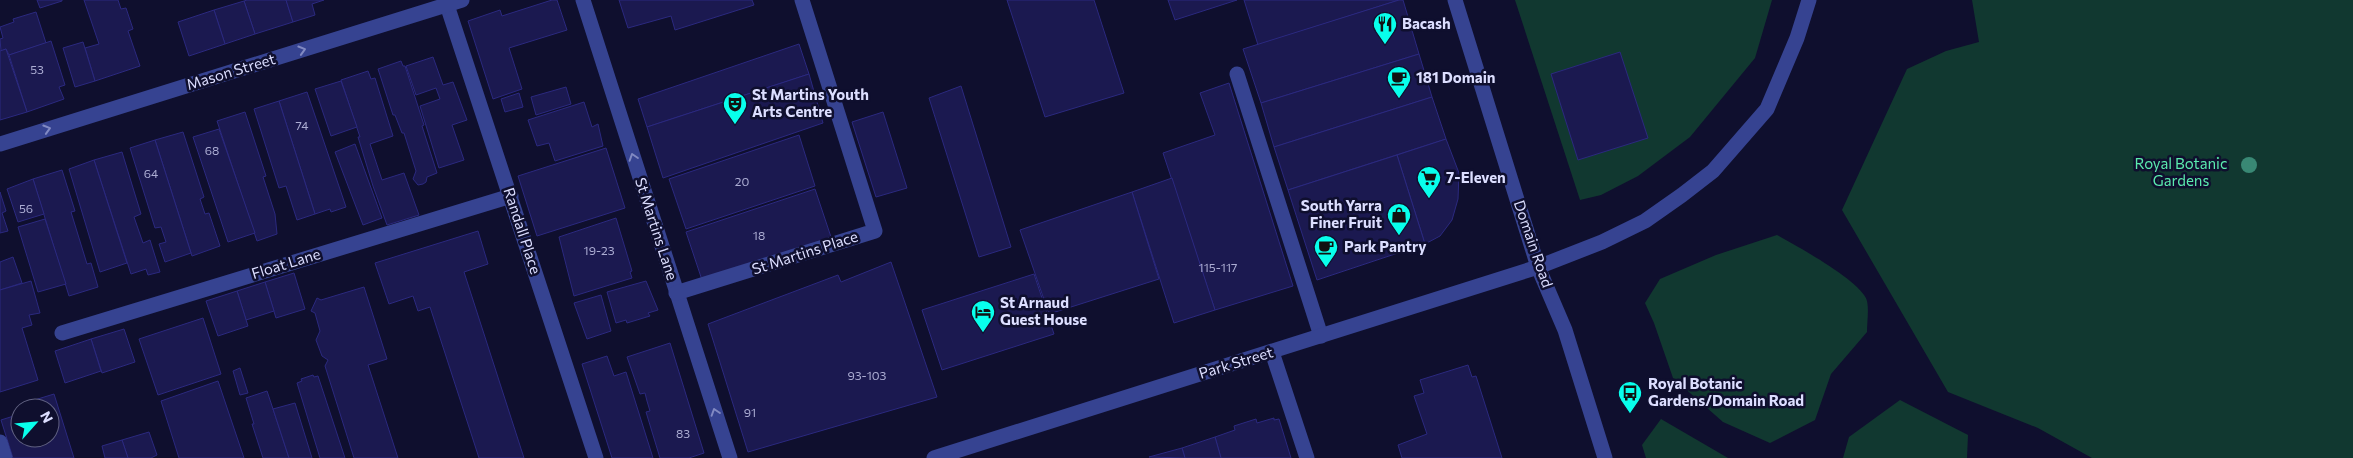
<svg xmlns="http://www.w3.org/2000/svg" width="2353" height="458" viewBox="0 0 2353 458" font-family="Commissioner,sans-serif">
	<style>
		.green { fill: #113830 }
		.building { fill: #1b1950; stroke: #2b297f }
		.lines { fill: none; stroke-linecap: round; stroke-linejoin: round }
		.minor { stroke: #364391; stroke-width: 15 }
		.tree { fill: #398874 }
		.oneway { stroke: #8189c2 }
		.labels { text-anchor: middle; stroke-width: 5; stroke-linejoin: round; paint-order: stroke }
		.number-label { font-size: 12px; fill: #acadd3 }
		.poi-label { font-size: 15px; font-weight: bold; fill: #dcdeff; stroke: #0f0f2e; text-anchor: start }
		.street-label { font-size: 15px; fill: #dcdeff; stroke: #0f0f2e }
		.park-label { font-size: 15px; fill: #5bebae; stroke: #0f0f2e }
	</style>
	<rect width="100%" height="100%" fill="#0f0f2e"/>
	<g class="green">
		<path d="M1515 0H1772L1755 58 1690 137 1638 176 1601 195 1580 200Z"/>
		<path d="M1972 0H2353V458H2092L2038 428 1948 392 1842 210 1907 69 1946 51 1979 42Z"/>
		<path d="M1777 235C1795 245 1863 282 1867 301 1869 310 1867 322 1867 332L1831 374 1815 420 1770 443 1723 422 1673 378 1654 323 1645 303 1660 279 1716 255Z"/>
		<path d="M1900 400 1968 435 1967 458H1843L1849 437Z"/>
		<path d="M1661 419 1728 458H1646L1642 445Z"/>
	</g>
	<g class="building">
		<path d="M37 0H62V1L40 8Z"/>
		<path d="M84 0H118L121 9 126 8 133 29 128 31 140 66 95 81 85 48 99 44Z"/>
		<path d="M247 0H286L293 22 255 34 244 1Z"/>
		<path d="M286 0H324L312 4 315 15 293 22Z"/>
		<path d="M552 0H557L567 30 509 48 522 89 493 99 468 21 500 10 502 16Z"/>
		<path d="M619 0H752L754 5 675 30 671 16 628 28Z"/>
		<path d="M1007 0H1094L1124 93 1045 117Z"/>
		<path d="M1168 0H1237L1175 20Z"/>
		<path d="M1244 0H1399L1258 45Z"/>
		<path d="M1399 0H1403L1419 54 1261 103 1243 49Z"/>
		<path d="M244 1 255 34 225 44 214 10Z"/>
		<path d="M214 10 225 44 189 56 178 22Z"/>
		<path d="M36 12 46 43 9 55 6 49 1 51 0 39 3 38 0 27 14 22 13 19Z"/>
		<path d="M51 41 65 85 59 87 64 99 27 112 9 55Z"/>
		<path d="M83 42 95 81 75 87 63 48Z"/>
		<path d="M799 44 809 74 647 127 638 99Z"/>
		<path d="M6 49 27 112 0 120V51Z"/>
		<path d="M1620 52 1648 138 1578 160 1551 74Z"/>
		<path d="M1419 54 1432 97 1274 147 1261 103Z"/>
		<path d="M433 57 443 85 453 82 467 120 452 125 464 160 439 168 420 106 440 99 436 88 416 95 406 66Z"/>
		<path d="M401 61 403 66H405L424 125 422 126 437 173 427 177 426 182 423 184 418 185 413 179 416 171 404 133H402L395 115H393L378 69Z"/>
		<path d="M368 71 371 79 375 78 393 136 370 144 382 180 404 173 419 215 387 225 373 186 358 137H360L341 80Z"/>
		<path d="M809 74 823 123 663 178 647 127Z"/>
		<path d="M341 81 357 127 331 136 315 89Z"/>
		<path d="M1229 83 1293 286 1215 310 1163 153 1215 135 1200 93Z"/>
		<path d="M961 86 1011 247 979 257 929 98Z"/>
		<path d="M566 87 571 104 536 115 531 97Z"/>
		<path d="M307 92 346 207 331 212 330 209 315 214 279 101Z"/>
		<path d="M519 93 523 107 505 112 501 99Z"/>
		<path d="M1432 97 1446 139 1288 190 1274 147Z"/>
		<path d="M279 101 315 214 297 220 286 186 279 188 254 109Z"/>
		<path d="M584 102 592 127 598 124 603 146 555 161 549 143 537 146 528 120Z"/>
		<path d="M245 112 266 176 263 177 275 214 277 234 257 241 217 121Z"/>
		<path d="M883 112 907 188 876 197 852 122Z"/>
		<path d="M219 129 255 233 228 242 193 137Z"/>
		<path d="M183 132 204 197 200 199 205 214 209 213 220 246 192 256 155 140Z"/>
		<path d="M799 135 815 186 686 229 669 179Z"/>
		<path d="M1446 139 1459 173 1458 199 1452 220 1440 236 1425 244 1397 155Z"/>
		<path d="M155 140 191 253 165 262 159 244 166 242 161 227 155 228 130 148Z"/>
		<path d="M355 144 382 218 363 225 335 152Z"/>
		<path d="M606 148 625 208 537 236 518 176Z"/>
		<path d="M122 152 141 214 134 217 143 243 150 240 160 272 148 275 146 269 131 274 94 160Z"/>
		<path d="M1397 155 1425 244 1317 280 1288 190Z"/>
		<path d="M94 160 127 263 100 272 69 169Z"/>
		<path d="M62 170 75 211 71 212 87 264 91 263 98 287 69 296 33 179Z"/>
		<path d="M1172 178 1215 310 1174 323 1132 192Z"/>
		<path d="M33 179 44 214 18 222 7 189Z"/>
		<path d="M815 189 832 240 703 283 686 232Z"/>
		<path d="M0 192 6 211 2 213 8 231 0 233Z"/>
		<path d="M1132 192 1159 279 1049 314 1020 230Z"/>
		<path d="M616 218 632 271 630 272 632 278 574 296 559 237Z"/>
		<path d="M45 219 66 284 38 292 18 227Z"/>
		<path d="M478 231 488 264 464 272 524 458H479L430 307 418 311 413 296 389 304 375 263Z"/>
		<path d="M13 257 22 283 0 290V262Z"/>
		<path d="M891 262 937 397 748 452 708 324 838 275 841 282Z"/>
		<path d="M294 273 305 309 276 318 265 282Z"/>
		<path d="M1034 274 1054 334 942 370 922 310Z"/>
		<path d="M31 281 40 313 29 315 32 325 22 328 38 380 0 392V290Z"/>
		<path d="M646 281 658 310 648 313 650 316 627 323 626 320 616 323 607 292Z"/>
		<path d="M265 282 274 311 246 320 237 291Z"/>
		<path d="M364 287 387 359 368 365 398 458H354L325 366 328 360 322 356 316 340 320 331 315 313 311 311 317 298 321 300Z"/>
		<path d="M237 291 248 326 218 336 206 301Z"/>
		<path d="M601 295 611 331 587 339 574 303Z"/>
		<path d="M203 318 221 374 158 395 139 339Z"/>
		<path d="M124 329 135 362 102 373 91 339Z"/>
		<path d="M91 339 101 371 65 383 55 351Z"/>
		<path d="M670 343 704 453 689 458H660L646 412 650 411 647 401 645 393 640 394 627 357Z"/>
		<path d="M607 356 614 376 626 372 653 458H612L582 364Z"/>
		<path d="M1468 365 1472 377 1476 376 1502 458H1402L1398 445 1427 434 1414 396 1424 393 1420 380Z"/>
		<path d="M240 368 248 393 240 395 233 371Z"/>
		<path d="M313 375 314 377 318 376 345 458H320L297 383 302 381 301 379Z"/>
		<path d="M218 381 244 458H179L161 401Z"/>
		<path d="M267 391 273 409 289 458H263L252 424H254L246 398Z"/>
		<path d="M54 394 74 458H13L1 420 20 414V438H50V408H30L28 402Z"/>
		<path d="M295 403 312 458H289L273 409Z"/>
		<path d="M1274 418V420L1279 419 1291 458H1221L1215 437 1235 430 1234 426 1256 419 1257 423Z"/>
		<path d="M149 432 157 455 151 458H128L122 440Z"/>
		<path d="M1215 437 1221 458H1185L1182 448Z"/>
		<path d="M122 440 128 458H105L102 446Z"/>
		<path d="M1182 448 1185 458 1149 457Z"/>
	</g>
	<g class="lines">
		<g class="minor">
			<path d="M583 0 730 458"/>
			<path d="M1455 0 1538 267 1565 330 1605 458"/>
			<path d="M447 5 596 458"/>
			<path d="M1237 74 1321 336"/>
			<path d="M0 144 462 0"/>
			<path d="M676 293 875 231 802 0"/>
			<path d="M62 333 511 196"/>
			<path d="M1272 352 1307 458"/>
			<path d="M0 442 5 458"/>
			<path d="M934 458 1538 267 1602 242 1645 221 1682 195 1713 171 1767 109 1797 38 1809 0"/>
		</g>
	</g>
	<circle class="tree" cx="2249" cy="165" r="8"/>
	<defs><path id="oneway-chevron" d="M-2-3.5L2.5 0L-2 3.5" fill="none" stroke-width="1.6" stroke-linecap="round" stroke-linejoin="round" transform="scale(1.25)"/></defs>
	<g class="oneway">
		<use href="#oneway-chevron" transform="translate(302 50) rotate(-17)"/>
		<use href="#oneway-chevron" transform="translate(47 129) rotate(-17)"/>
		<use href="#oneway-chevron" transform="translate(633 157) rotate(-108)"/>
		<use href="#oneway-chevron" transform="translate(715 412) rotate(-108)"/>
	</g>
	<defs>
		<g id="restaurant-pin" transform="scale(1.25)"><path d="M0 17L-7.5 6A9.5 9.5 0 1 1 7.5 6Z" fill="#08ffec" stroke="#0f0f2e"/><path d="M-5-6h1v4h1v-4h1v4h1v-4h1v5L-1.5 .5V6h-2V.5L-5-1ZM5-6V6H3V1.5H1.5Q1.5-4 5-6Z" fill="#111"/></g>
		<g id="cafe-pin" transform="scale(1.25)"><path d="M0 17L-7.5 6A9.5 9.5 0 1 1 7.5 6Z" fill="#08ffec" stroke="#0f0f2e"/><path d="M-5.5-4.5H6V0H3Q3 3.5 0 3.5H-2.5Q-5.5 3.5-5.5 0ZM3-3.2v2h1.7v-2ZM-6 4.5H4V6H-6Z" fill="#111"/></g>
		<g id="theatre-pin" transform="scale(1.25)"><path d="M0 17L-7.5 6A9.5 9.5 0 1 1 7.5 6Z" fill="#08ffec" stroke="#0f0f2e"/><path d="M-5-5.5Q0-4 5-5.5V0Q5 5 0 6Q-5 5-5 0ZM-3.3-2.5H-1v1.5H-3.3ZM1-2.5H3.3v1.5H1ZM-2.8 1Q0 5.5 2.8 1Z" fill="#111"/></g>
		<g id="supermarket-pin" transform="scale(1.25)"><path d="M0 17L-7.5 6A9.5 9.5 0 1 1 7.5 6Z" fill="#08ffec" stroke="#0f0f2e"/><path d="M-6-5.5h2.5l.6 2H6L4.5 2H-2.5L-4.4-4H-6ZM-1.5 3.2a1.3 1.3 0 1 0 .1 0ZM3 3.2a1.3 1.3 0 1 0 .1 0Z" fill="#111"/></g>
		<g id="shop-pin" transform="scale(1.25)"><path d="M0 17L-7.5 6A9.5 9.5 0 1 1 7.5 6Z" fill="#08ffec" stroke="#0f0f2e"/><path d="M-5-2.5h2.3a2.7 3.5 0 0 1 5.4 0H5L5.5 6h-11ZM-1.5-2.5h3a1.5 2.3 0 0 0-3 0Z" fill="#111"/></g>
		<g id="hotel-pin" transform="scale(1.25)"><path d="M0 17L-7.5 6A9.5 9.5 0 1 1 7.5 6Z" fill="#08ffec" stroke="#0f0f2e"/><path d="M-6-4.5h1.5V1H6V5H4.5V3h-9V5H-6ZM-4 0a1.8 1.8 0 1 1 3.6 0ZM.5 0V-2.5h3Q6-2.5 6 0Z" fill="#111"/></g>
		<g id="bus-pin" transform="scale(1.25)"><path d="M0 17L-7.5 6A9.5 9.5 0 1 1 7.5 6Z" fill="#08ffec" stroke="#0f0f2e"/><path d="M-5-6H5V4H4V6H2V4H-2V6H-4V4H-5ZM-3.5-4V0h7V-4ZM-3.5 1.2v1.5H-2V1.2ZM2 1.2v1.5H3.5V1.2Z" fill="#111"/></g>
	</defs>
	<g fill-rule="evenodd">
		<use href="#restaurant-pin" x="1385" y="24"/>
		<use href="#cafe-pin" x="1399" y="78"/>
		<use href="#theatre-pin" x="735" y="104"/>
		<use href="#supermarket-pin" x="1429" y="178"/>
		<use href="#shop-pin" x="1399" y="215"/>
		<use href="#cafe-pin" x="1326" y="247"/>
		<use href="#hotel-pin" x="983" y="312"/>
		<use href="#bus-pin" x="1630" y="393"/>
	</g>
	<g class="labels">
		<g class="number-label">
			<text x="37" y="74">53</text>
			<text x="302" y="130">74</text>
			<text x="212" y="155">68</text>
			<text x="151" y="178">64</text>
			<text x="742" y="186">20</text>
			<text x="26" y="213">56</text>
			<text x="759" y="240">18</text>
			<text x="599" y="255">19-23</text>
			<text x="1218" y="272">115-117</text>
			<text x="867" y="380">93-103</text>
			<text x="750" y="417">91</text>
			<text x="683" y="438">83</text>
		</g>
		<g class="poi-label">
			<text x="1402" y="29">Bacash</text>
			<text x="1416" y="83">181 Domain</text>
			<text x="752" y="100">St Martins Youth<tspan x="752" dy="17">Arts Centre</tspan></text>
			<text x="1446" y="183">7-Eleven</text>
			<text x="1382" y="211" text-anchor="end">South Yarra<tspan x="1382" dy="17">Finer Fruit</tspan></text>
			<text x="1344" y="252">Park Pantry</text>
			<text x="1000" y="308">St Arnaud<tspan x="1000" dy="17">Guest House</tspan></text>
			<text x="1648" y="389">Royal Botanic<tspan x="1648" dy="17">Gardens/Domain Road</tspan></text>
		</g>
		<g class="street-label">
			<text transform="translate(231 72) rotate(-17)" y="5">Mason Street</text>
			<text transform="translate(656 229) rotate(72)" y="5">St Martins Lane</text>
			<text transform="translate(522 231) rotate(72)" y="5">Randall Place</text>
			<text transform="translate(1533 244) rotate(71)" y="5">Domain Road</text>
			<text transform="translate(805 253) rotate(-18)" y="5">St Martins Place</text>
			<text transform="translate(286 264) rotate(-17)" y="5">Float Lane</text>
			<text transform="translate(1236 363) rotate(-17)" y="5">Park Street</text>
		</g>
		<g class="park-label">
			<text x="2181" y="169">Royal Botanic<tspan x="2181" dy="17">Gardens</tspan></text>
		</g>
	</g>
	<g transform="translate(35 423) rotate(63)"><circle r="24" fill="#0f0f2e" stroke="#616282"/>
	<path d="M0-4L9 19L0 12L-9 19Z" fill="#08ffec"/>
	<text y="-8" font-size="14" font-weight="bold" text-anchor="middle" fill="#dcdeff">N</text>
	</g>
</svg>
